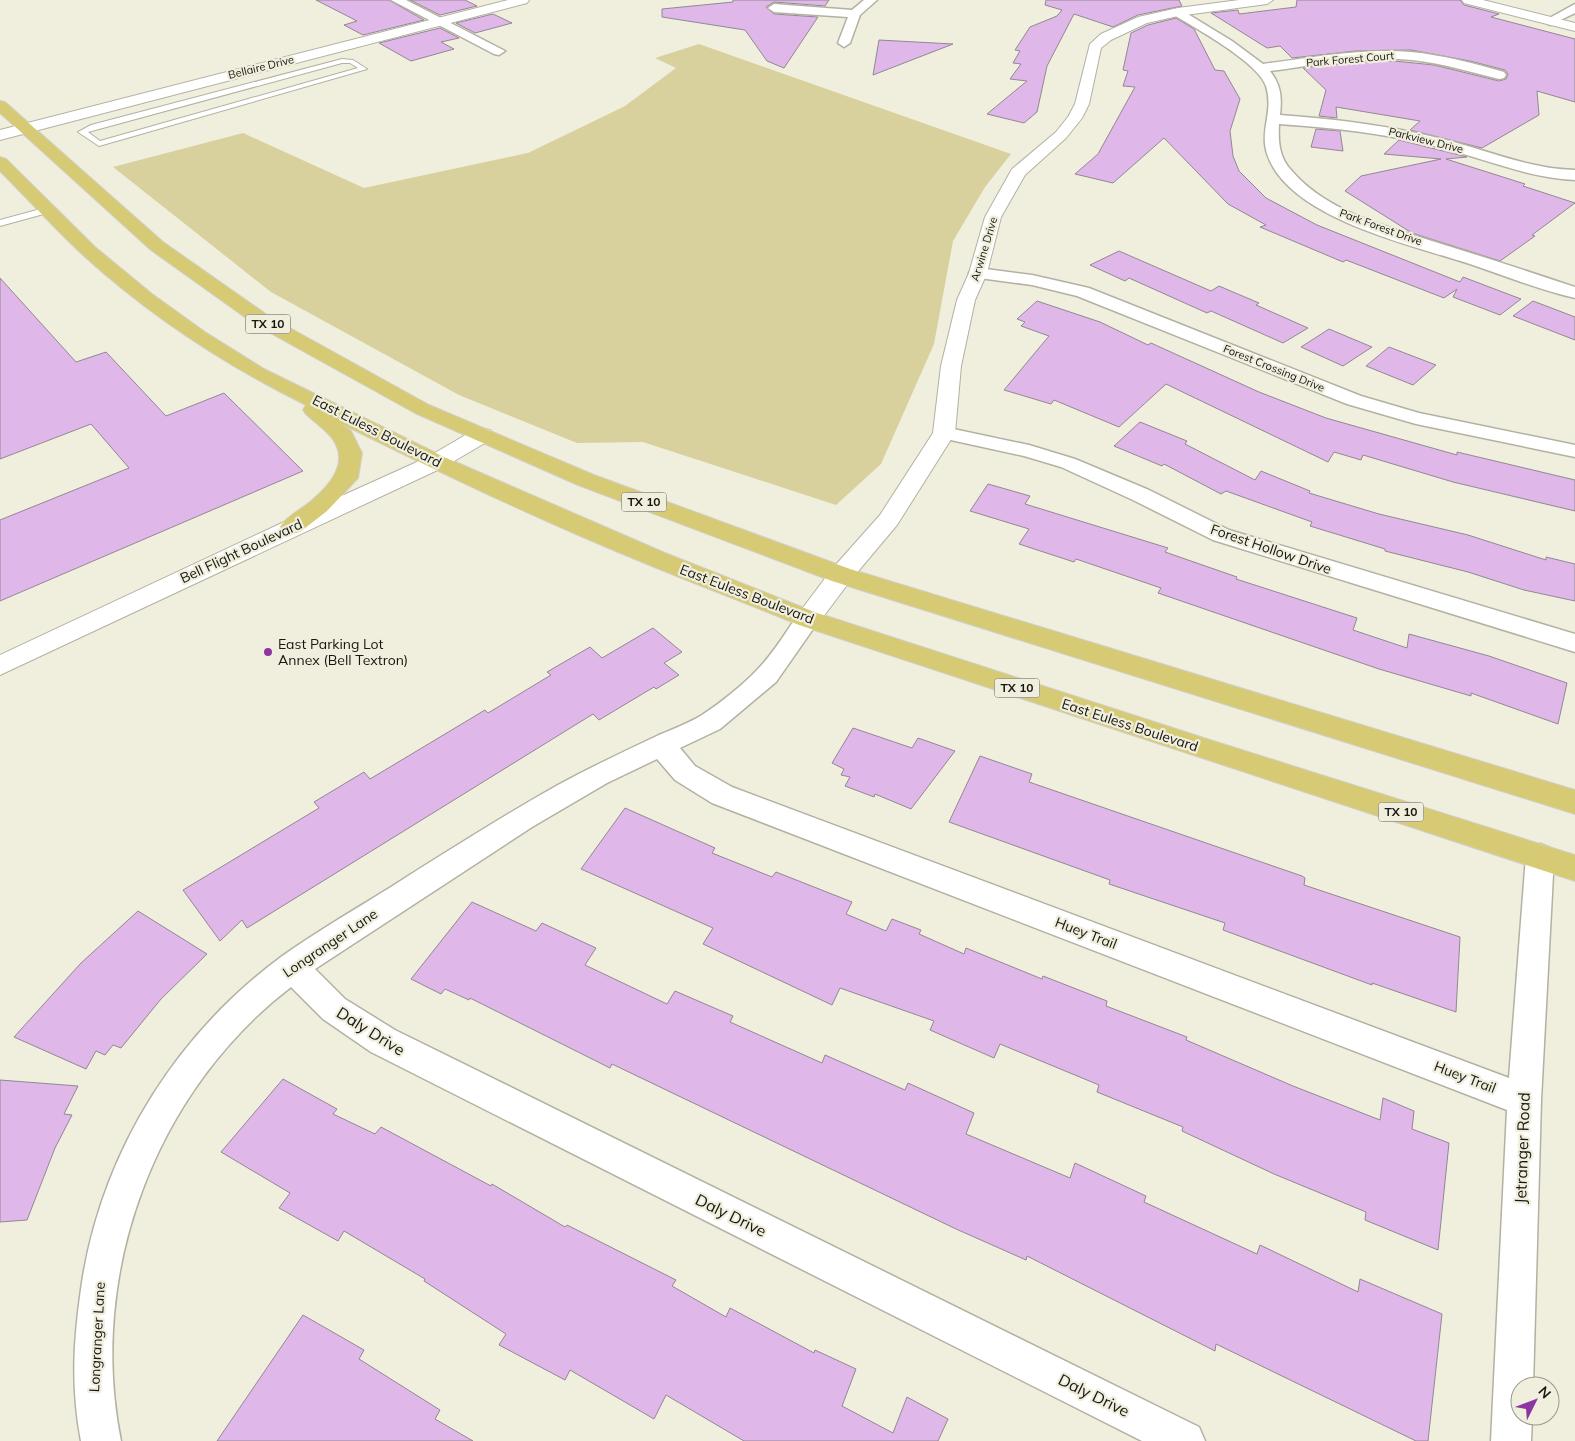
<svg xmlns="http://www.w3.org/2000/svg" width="1575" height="1441" viewBox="0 0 1575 1441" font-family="Mulish,sans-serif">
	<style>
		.green { fill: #d8d19d }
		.building { fill: #dfb7e8; stroke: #928894 }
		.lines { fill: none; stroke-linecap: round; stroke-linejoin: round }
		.lane-casing { stroke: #b3b1a2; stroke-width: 2 }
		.street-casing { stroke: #b3b1a2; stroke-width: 3 }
		.secondary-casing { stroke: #b3b1a2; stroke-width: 2 }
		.primary-casing { stroke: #d1d0cf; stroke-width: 2 }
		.lane { fill: #fff; fill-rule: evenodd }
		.street { fill: #fff; fill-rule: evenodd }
		.secondary { fill: #fff; fill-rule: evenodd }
		.primary { fill: #d6cb74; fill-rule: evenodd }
		.poi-dot { fill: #8d35a1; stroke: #f0eedd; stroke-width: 2 }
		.labels { text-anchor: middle; stroke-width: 4.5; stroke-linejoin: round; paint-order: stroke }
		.far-street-label { font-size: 11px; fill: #171610; stroke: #f0eedd }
		.shield { fill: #f0eedd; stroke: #58574e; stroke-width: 1 }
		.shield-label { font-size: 12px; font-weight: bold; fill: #171610 }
		.street-label { font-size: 14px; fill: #171610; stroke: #f0eedd }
		.poi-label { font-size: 14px; fill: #171610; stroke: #f0eedd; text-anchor: start }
		.near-street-label { font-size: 16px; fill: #171610; stroke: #f0eedd }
	</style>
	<rect width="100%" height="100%" fill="#f0eedd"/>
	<path class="green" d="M699 44 1011 154 985 187 953 241 934 344 881 464 836 505 643 442 577 443 459 395 271 292 113 167 243 133 364 188 528 153 625 106 676 68 655 58Z"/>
	<g class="building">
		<path d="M316 0H389L424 20 363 35 344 25 357 21Z"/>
		<path d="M410 0H465L477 6 440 15Z"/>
		<path d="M733 0H829L825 6 774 2 766 7 774 14 818 17 784 68 767 61 745 30 662 17V9L733 2Z"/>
		<path d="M1046 0H1179L1182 6 1138 15 1113 27 1074 14 1047 66 1037 112 1024 123 987 114 1027 81 1010 79 1021 64 1013 63 1020 51 1015 50 1030 27 1057 16 1062 10 1045 5Z"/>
		<path d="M1297 0H1460L1464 5 1499 14 1491 17 1575 39V102L1537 91 1539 115 1482 148 1410 130 1420 121 1336 107 1337 118 1319 116 1326 90 1303 68 1359 62 1394 61 1434 65 1499 81 1506 79 1508 74 1505 70 1470 61 1411 50 1355 51 1292 58 1280 46 1267 48 1211 13 1238 10 1239 14 1296 7Z"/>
		<path d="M493 14 512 23 475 33 456 23Z"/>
		<path d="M1176 18 1194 29 1215 70 1224 71 1240 99 1230 131 1233 156 1239 171 1266 198 1317 225 1460 282 1463 277 1521 299 1500 315 1453 297 1457 289 1444 298 1346 260 1343 262 1260 227 1266 225 1228 204 1164 138 1113 183 1075 174 1098 154 1135 87 1123 86 1128 71 1123 70 1131 33 1148 25Z"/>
		<path d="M440 28 459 38 441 42 454 49 411 61 379 43Z"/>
		<path d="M879 40 953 44 873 75Z"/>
		<path d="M1316 129 1340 131 1343 151 1311 147Z"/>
		<path d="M1399 140 1467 157 1446 159 1525 184 1523 186 1575 203 1532 235 1535 236 1500 261 1412 233 1345 191 1361 176 1441 159 1384 154Z"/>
		<path d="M1119 251 1211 291 1219 286 1259 303 1256 305 1308 328 1283 343 1211 311 1207 313 1129 278 1125 281 1090 265Z"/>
		<path d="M0 278 76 362 106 352 166 416 224 393 303 471 0 601V520L129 468 91 424 0 459Z"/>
		<path d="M1037 301 1100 322 1148 345 1151 343 1259 392 1326 418 1457 455V452L1575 480V511L1453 482 1363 455 1361 460 1334 452 1328 462 1166 384 1119 427 1054 400 1051 404 1004 390 1049 336 1021 326 1025 322 1017 319Z"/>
		<path d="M1533 301 1575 317V340L1513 316Z"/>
		<path d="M1329 329 1372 347 1343 366 1301 347Z"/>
		<path d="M1389 347 1436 365 1413 385 1366 366Z"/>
		<path d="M1140 422 1187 441 1185 444 1255 480 1261 471 1310 491 1309 493 1379 514 1468 535 1546 560V557L1575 564V601L1524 590 1468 572 1385 551V549L1310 526 1312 522 1226 491 1221 494 1164 464 1162 466 1114 446Z"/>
		<path d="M988 484 1030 496 1025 504 1168 548 1165 552 1237 577 1236 579 1357 618 1353 630 1407 648 1409 634 1489 656 1567 683 1558 724 1471 693V696L1379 669 1158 593 1161 588 1076 559 1074 562 1019 544 1029 529 970 511Z"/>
		<path d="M653 628 682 652 664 663 679 675 656 689 654 687 599 720 593 714 247 928 242 920 220 941 183 890 319 808 314 802 364 772 370 779 485 710 488 713 551 675 547 672 590 647 602 658Z"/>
		<path d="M853 728 912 748 918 738 955 751 911 809 875 794 874 797 845 786 850 777 841 775 844 769 832 763Z"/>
		<path d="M980 756 1032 774 1029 782 1302 876 1305 878 1304 885 1460 937 1456 1012 1372 983V985L1223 930 1225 923 1109 884 1110 880 949 822Z"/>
		<path d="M625 808 715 848 712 853 772 877 776 872 852 902 846 914 886 931 892 919 921 930 919 934 964 954 966 948 1042 979 1043 976 1107 1001 1106 1006 1187 1037 1186 1040 1293 1086 1380 1120 1383 1098 1414 1111 1412 1129 1449 1143 1438 1250 1365 1220 1366 1212 1274 1174 1182 1131 1183 1127 1097 1092 1099 1085 1000 1044 994 1058 930 1030 934 1021 840 988 832 1005 703 944 713 928 581 869Z"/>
		<path d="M472 902 536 931 542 923 596 948 585 965 667 1004 675 991 733 1016 730 1022 822 1063 825 1055 905 1090 908 1083 974 1113 966 1134 1070 1178 1075 1163 1146 1196 1144 1202 1257 1254 1260 1245 1358 1292 1360 1279 1442 1314 1428 1441H1416L1216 1344 1215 1351 1027 1256 1026 1260 956 1229 612 1064 610 1068 470 998 469 1000 445 989 441 994 411 979Z"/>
		<path d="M138 911 207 954 161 999 121 1048 113 1045 105 1055 96 1051 86 1069 14 1037 81 963Z"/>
		<path d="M283 1079 337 1109 333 1114 375 1134 381 1127 491 1186 492 1184 565 1227 567 1225 676 1280 672 1286 726 1317 730 1308 814 1353 815 1350 856 1369 842 1406 893 1433 907 1397 948 1419 938 1441H744L666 1395 654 1419 570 1370 565 1380 499 1345 506 1334 424 1281 425 1279 344 1231 338 1241 279 1208 290 1193 221 1152Z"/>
		<path d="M0 1080 78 1086 64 1114 72 1115 55 1148 27 1220 0 1222Z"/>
		<path d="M303 1315 364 1350 359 1359 440 1410 435 1419 473 1441H217Z"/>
	</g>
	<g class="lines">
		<g class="lane-casing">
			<g id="lane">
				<path d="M342 59 353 60 367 69 99 146 78 132 91 125ZM342 63H350L358 68 100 141 88 132Z"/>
				<path d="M48 207 51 208V212L0 226V220Z"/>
			</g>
		</g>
		<g class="street-casing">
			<g id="street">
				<path d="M391 0H406L505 51 499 55 494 54Z"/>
				<path d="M864 0H877L860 15 850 43 844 47 838 43 848 17 774 12 768 8 774 4 852 10Z"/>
				<path d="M1575 4V13L1550 25 1544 21Z"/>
				<path d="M1178 8 1232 41 1263 64C1311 58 1361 48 1411 52 1442 55 1473 63 1504 72L1506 75 1504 78 1499 79C1470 72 1442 63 1412 60 1365 55 1317 65 1270 71 1281 85 1282 98 1280 115 1337 119 1394 126 1450 141 1492 152 1531 169 1575 170V180C1527 178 1484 158 1438 147 1386 133 1333 128 1279 124 1278 141 1279 157 1291 170 1329 215 1394 228 1448 246 1490 259 1533 273 1575 287V298C1540 290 1505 276 1470 264 1414 246 1313 223 1277 173 1251 136 1276 119 1266 86 1258 62 1195 28 1174 15L1172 12Z"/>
				<path d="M978 268 1032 275 1089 288 1361 396 1419 413 1575 445V457L1416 424 1347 404 1077 296 1032 285 972 277 969 273 972 269Z"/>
				<path d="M944 427 1029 445 1075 459 1149 490 1229 530 1575 634V652L1213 540 1133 500 1061 467 1024 456 937 437 934 433 937 429Z"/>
				<path d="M808 611 817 613 820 619 776 682 720 729 680 748 695 766 732 787 1509 1078 1526 856 1530 848 1540 844 1550 848 1554 856 1541 1100 1533 1386H1520V1416H1532L1531 1441H1491L1507 1110 712 803 675 780 657 759 607 783 532 827 315 969 345 999 395 1030 1199 1427 1205 1441H1142L371 1052 323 1019 291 987C155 1091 87 1274 121 1441H81C70 1383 74 1334 83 1276 105 1148 177 1034 281 957 316 932 354 910 391 887 446 852 501 817 558 785 591 767 625 751 659 735 673 729 689 723 702 715 719 704 743 685 757 670 773 654 786 632 799 613Z"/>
			</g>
		</g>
		<g class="secondary-casing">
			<g id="secondary">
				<path d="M508 0H529L527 3 0 140V130Z"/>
				<path d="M1239 0H1273L1267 4 1178 16 1147 23 1111 40 1101 48 1089 104 1082 118 1066 138 1025 175 1001 217 987 273 975 300 961 366 955 433 897 525 850 581 817 625 808 628 799 625 795 619 799 613 832 569 880 515 933 433 941 366 957 300 969 273 985 217 1012 169 1056 132 1068 117 1075 104 1090 44 1101 34 1138 17 1178 8Z"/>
				<path d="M1462 0H1483L1575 23V31L1464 3Z"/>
				<path d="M482 429 490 430 493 435 490 440 444 467 0 675V655L284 522 428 457 474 430Z"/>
			</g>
		</g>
		<g class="primary-casing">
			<g id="primary">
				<path d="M0 101 5 102 163 242 270 317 429 405 594 475 850 569 1575 790V814L832 581 578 485 415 413 256 325 151 250 0 113Z"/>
				<path d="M0 157 6 159 95 247 152 294 205 332 264 369 444 457 665 553 817 613 1207 739 1575 855V881L799 625C749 604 698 585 647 564 543 522 441 473 340 423L351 431 362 453 358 478 327 511 300 532 292 534 284 532 280 527C287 516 300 510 310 502 328 487 349 465 334 441 328 431 314 422 306 414L303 410 306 405C225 365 150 316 83 255 54 228 28 199 0 171Z"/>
			</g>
		</g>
		<use href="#lane" class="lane"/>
		<use href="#street" class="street"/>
		<use href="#secondary" class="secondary"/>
		<use href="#primary" class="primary"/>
	</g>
	<circle class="poi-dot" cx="268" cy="652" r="5"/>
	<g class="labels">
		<g class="far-street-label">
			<text transform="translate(1350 59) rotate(-5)" y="4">Park Forest Court</text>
			<text transform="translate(261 67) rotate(-14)" y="4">Bellaire Drive</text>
			<text transform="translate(1426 140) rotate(14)" y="4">Parkview Drive</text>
			<text transform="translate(1381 227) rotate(20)" y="4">Park Forest Drive</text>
			<text transform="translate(984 249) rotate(-73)" y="4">Arwine Drive</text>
			<text transform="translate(1274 368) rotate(22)" y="4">Forest Crossing Drive</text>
		</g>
		<g class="shield">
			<rect x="245.5" y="314.5" width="45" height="19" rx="4"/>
			<rect x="621.5" y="492.5" width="45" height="19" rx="4"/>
			<rect x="994.5" y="678.5" width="45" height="19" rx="4"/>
			<rect x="1378.5" y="802.5" width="45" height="19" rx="4"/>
		</g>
		<g class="shield-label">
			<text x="268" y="328">TX 10</text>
			<text x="644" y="506">TX 10</text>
			<text x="1017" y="692">TX 10</text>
			<text x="1401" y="816">TX 10</text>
		</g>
		<g class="street-label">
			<text transform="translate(377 431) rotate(27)" y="5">East Euless Boulevard</text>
			<text transform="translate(1271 549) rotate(19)" y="5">Forest Hollow Drive</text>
			<text transform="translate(241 551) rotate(-25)" y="5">Bell Flight Boulevard</text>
			<text transform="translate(747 594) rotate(21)" y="5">East Euless Boulevard</text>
			<text transform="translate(1130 725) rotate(18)" y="5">East Euless Boulevard</text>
			<text transform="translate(1086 933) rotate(21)" y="5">Huey Trail</text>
			<text transform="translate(330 943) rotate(-34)" y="5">Longranger Lane</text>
			<text transform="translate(1465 1077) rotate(21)" y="5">Huey Trail</text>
			<text transform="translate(97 1337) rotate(-87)" y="5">Longranger Lane</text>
		</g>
		<g class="poi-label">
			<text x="278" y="649">East Parking Lot<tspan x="278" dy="16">Annex (Bell Textron)</tspan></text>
		</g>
		<g class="near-street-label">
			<text transform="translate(371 1031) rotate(32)" y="6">Daly Drive</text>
			<text transform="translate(1522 1148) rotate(-88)" y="6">Jetranger Road</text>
			<text transform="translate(731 1215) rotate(26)" y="6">Daly Drive</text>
			<text transform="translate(1094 1395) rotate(26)" y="6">Daly Drive</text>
		</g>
	</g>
	<g transform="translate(1535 1401) rotate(48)"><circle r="24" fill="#f0eedd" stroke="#99988b"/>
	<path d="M0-4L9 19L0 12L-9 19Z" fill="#8d35a1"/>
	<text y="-8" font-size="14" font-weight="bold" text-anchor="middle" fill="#171610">N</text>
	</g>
</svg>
